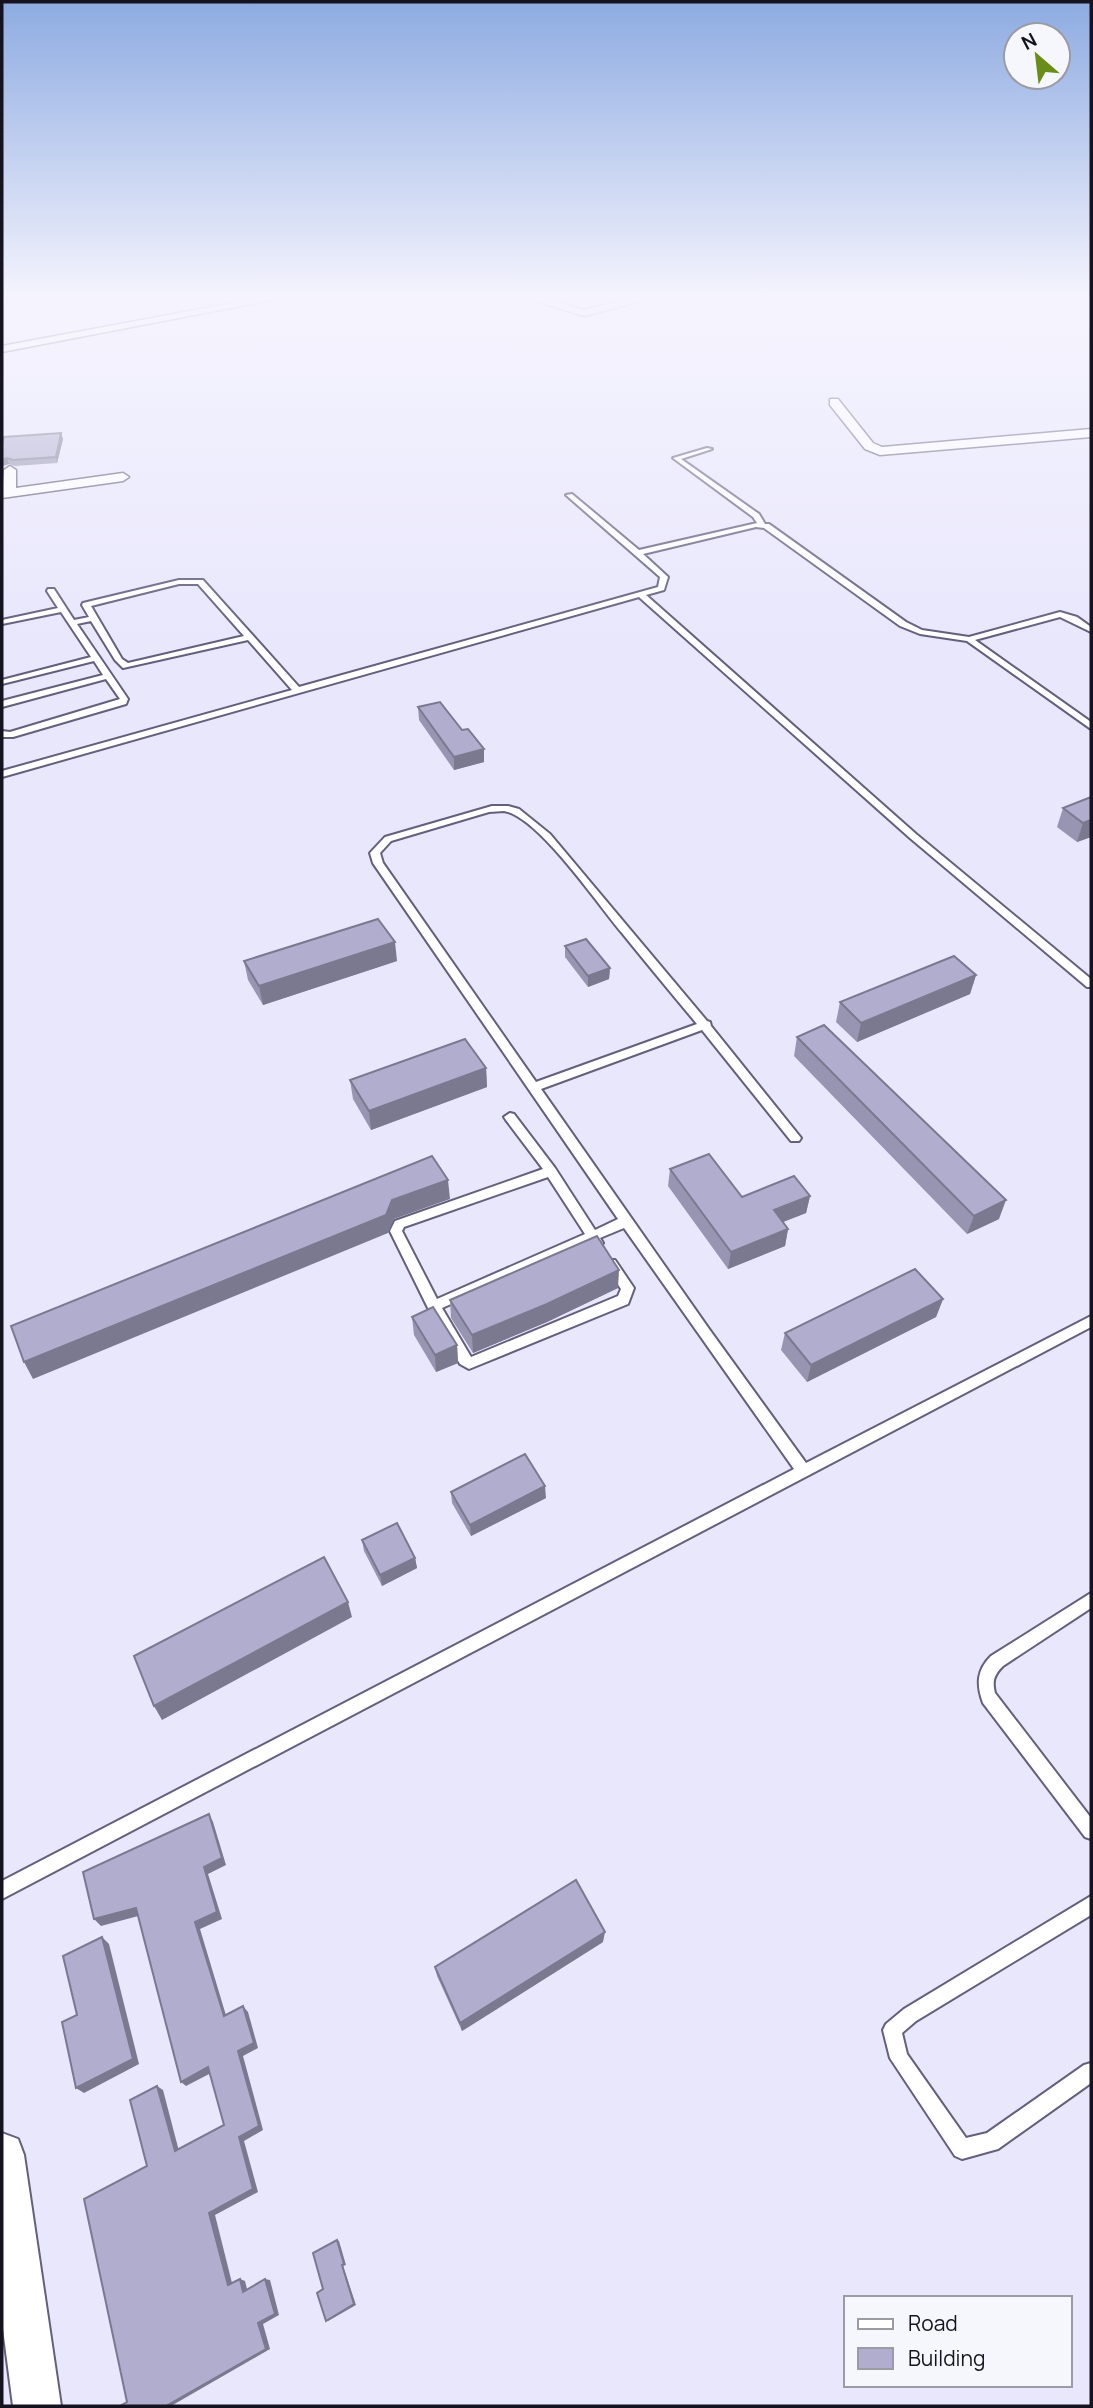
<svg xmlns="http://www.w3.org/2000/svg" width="1093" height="2408" viewBox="0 0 1093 2408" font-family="Manrope,sans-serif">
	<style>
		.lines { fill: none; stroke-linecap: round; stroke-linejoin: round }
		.service-casing { stroke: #635f7d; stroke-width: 4 }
		.minor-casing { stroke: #635f7d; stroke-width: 3 }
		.tertiary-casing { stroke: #635f7d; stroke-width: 4 }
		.service { fill: #fff; fill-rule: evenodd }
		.minor { fill: #fff; fill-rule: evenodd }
		.tertiary { fill: #fff; fill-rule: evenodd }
		.wall { fill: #9795b1 }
		.shaded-wall { fill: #7b7990 }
		.building { fill: #b0adce; stroke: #7b7990; stroke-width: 2 }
	</style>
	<rect width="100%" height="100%" fill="#e9e7fc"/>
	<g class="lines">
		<g class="service-casing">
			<g id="service">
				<path d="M707 448 712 449 681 459 759 514 765 524H769L906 622 922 630 969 637 1060 612 1077 617 1091 627V632L1060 617 975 640 1091 722V729L967 641 920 634 900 626 764 528 756 527 643 554 668 577 664 590 646 595 916 834 1091 979V987H1087L910 838 639 597 2 777V771L292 690 248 640 123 668 115 660 91 621 77 624 128 699 126 704 13 737H2V731L10 732 120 699 106 679 2 707V701L103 675 94 661 2 684V680L91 657 61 612 2 624V620L58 608 47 591 48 589H54L74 620 89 617 82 605 83 603 179 580H203L299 687 658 587 660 577 566 495 572 494 639 550 757 523 753 517 673 458ZM179 584H198L244 636 128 663 122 659 91 606Z"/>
				<path d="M492 806H508L519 809 550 834 707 1021 710 1022 711 1026 801 1138 799 1141H791L702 1030 541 1089 709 1329 806 1463 1091 1316V1327L2 1899V1881L794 1469 624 1228 600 1238 603 1243 601 1246H593L590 1243 442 1308 471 1357 618 1296 621 1289 607 1268 605 1264 607 1260H615L634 1288 628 1304 469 1369 460 1364 429 1310 390 1231 395 1221 543 1169 506 1120 504 1117 510 1113 514 1114 555 1168 595 1230 618 1219 373 863 370 853 385 837ZM504 811C539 817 598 905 622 933 647 964 672 994 697 1024L536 1082 383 863 380 853 391 841 489 812ZM548 1177 585 1234 437 1299 402 1231 404 1227Z"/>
				<path d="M1091 1593V1608L1003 1666C994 1675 992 1681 995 1693L1091 1818V1839L1085 1837 983 1703C976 1684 977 1670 991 1656Z"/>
				<path d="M1091 1896V1915L916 2021 902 2033 907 2054 966 2138 987 2133 1084 2065 1091 2063V2083L998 2149 962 2159 955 2156 890 2058 883 2030 886 2024 904 2009Z"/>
			</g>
		</g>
		<g class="minor-casing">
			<g id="minor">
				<path d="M270 296H293L2 352V346Z"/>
				<path d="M519 296H536L584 310 641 296H660L584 316Z"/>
				<path d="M830 399H838L873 443 882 447 1091 429V437L880 455 865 449 830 405Z"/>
				<path d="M10 466 16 470V488L123 473 129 477 123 481 2 498 4 470Z"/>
			</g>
		</g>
		<g class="tertiary-casing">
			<path id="tertiary" d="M2 2133 18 2139 24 2155 61 2406H13L2 2321Z"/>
		</g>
		<use href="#service" class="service"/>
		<use href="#minor" class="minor"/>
		<use href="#tertiary" class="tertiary"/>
	</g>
	<g class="wall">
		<path d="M63 439 57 463 15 466 9 464 2 466V445Z"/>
		<path d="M418 707 484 762 454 770 419 720Z"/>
		<path d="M1091 797V837L1077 842 1057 827 1063 808Z"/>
		<path d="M565 946 610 968 609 979 588 987 565 957Z"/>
		<path d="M244 961H397L263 1005 248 980Z"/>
		<path d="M976 975 970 994 857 1042 836 1022 840 1002Z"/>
		<path d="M797 1037 999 1219 967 1234 794 1056Z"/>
		<path d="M486 1068 487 1087 371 1130 353 1099 350 1080Z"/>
		<path d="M670 1169 742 1197 810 1196 806 1213 783 1222 788 1229 785 1246 728 1269 668 1186Z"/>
		<path d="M618 1288 547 1322 473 1353 451 1318 450 1300Z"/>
		<path d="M943 1299 936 1317 807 1382 781 1350 785 1333Z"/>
		<path d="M412 1317 457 1345 458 1363 436 1372 414 1335Z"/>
		<path d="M451 1492 546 1498 471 1536 452 1503Z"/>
		<path d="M362 1540 415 1558 417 1568 382 1586 364 1551Z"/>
		<path d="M603 1942 462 2031 437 1976 435 1967Z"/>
	</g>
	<g class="shaded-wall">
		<path d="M61 433 63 439 57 463 56 457Z"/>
		<path d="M7 458 9 464 2 466V460Z"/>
		<path d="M484 749V762L454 770V757Z"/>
		<path d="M1091 820V837L1077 842 1083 823Z"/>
		<path d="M395 942 397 961 263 1005 259 986Z"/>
		<path d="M610 968 609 979 588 987V976Z"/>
		<path d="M976 975 970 994 857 1042 861 1023Z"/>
		<path d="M486 1068 487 1087 371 1130 369 1111Z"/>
		<path d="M448 1180 450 1199 394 1219 388 1233 33 1379 24 1362 392 1200Z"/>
		<path d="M810 1196 806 1213 770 1227 774 1210Z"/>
		<path d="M1006 1200 999 1219 967 1234 974 1216Z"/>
		<path d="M788 1229 785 1246 728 1269 731 1252Z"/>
		<path d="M619 1270 618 1288 547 1322 473 1353 472 1335Z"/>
		<path d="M943 1299 936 1317 807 1382 811 1365Z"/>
		<path d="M457 1345 458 1363 436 1372 435 1355Z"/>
		<path d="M545 1486 546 1498 471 1536 470 1525Z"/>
		<path d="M415 1558 417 1568 382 1586 380 1575Z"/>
		<path d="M348 1602 352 1617 162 1720 154 1706Z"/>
		<path d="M209 1814 213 1822 226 1865 208 1874 222 1919 200 1929 228 2022 224 2016 195 1922 204 1867Z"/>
		<path d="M136 1908 142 1915 101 1926 94 1919Z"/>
		<path d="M605 1932 603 1942 462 2031 460 2023Z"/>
		<path d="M102 1937 109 1944 139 2064 84 2093 76 2088Z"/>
		<path d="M243 2006 248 2012 258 2048 243 2056 263 2130 244 2141 258 2192 215 2215 233 2287 228 2285 209 2213 239 2137 238 2051Z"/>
		<path d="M208 2067 213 2072 186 2086 181 2082Z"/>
		<path d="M157 2086 163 2090 180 2155 175 2151Z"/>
		<path d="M337 2240 339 2241 346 2265 343 2266 356 2305 328 2321H326L342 2265Z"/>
		<path d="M240 2279 245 2281 248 2293 243 2292Z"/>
		<path d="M265 2279 270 2280 279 2315 263 2324 270 2349 171 2406H166L258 2323Z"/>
	</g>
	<g class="building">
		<path d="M61 433 56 457 13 460 7 458 2 460V445L4 437Z"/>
		<path d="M440 702 462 730 468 729 484 749 454 757 418 707Z"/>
		<path d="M1091 797V820L1083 823 1063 808Z"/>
		<path d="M378 919 395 942 259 986 244 961Z"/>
		<path d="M586 939 610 968 588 976 565 946Z"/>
		<path d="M954 956 976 975 861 1023 840 1002Z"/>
		<path d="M824 1025 1006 1200 974 1216 797 1037Z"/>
		<path d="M465 1039 486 1068 369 1111 350 1080Z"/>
		<path d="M709 1154 742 1197 794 1176 810 1196 774 1210 788 1229 731 1252 670 1169Z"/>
		<path d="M432 1156 448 1180 392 1200 386 1215 24 1362 11 1326Z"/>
		<path d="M597 1236 619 1270 547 1304 472 1335 450 1300Z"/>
		<path d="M915 1269 943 1299 811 1365 785 1333Z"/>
		<path d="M433 1307 457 1345 435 1355 412 1317Z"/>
		<path d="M525 1454 545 1486 470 1525 451 1492Z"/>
		<path d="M397 1523 415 1558 380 1575 362 1540Z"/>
		<path d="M324 1557 348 1602 154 1706 134 1656Z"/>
		<path d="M209 1814 222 1858 204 1867 217 1912 195 1922 224 2016 243 2006 254 2043 238 2051 259 2126 239 2137 253 2189 209 2213 228 2285 240 2279 243 2292 265 2279 275 2314 258 2323 266 2349 166 2406H120L127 2402 84 2199 147 2166 130 2100 157 2086 175 2151 224 2125 208 2067 181 2082 136 1908 94 1919 83 1872Z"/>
		<path d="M576 1880 605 1932 460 2023 435 1967Z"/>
		<path d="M102 1937 133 2059 76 2088 62 2022 77 2015 63 1956Z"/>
		<path d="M337 2240 344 2264 342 2265 354 2304 326 2321 317 2293 323 2289 313 2253Z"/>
	</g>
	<linearGradient id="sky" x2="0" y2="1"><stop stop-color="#8dabe1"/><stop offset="0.47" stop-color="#f5f4fe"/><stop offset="1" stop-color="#f5f4fe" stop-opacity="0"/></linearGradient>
	<rect width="1093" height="633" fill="url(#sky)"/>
	<rect width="1093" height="2408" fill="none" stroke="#15131f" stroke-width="7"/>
	<rect x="844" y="2296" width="228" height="91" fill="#f6f6fd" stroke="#9c9ba4" stroke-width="2"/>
	<rect x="858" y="2319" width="35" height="10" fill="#ffffff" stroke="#9c9ba4" stroke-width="2"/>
	<text x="908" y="2331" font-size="21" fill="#15131f">Road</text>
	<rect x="858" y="2348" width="35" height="21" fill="#b0adce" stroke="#9c9ba4" stroke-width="2"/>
	<text x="908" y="2366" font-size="21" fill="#15131f">Building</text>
	<g transform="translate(1037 56) rotate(332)"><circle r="33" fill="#f6f6fd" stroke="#9c9ba4" stroke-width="2"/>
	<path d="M0-5L12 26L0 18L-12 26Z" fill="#688d18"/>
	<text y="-10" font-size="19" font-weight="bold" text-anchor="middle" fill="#15131f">N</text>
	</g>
</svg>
